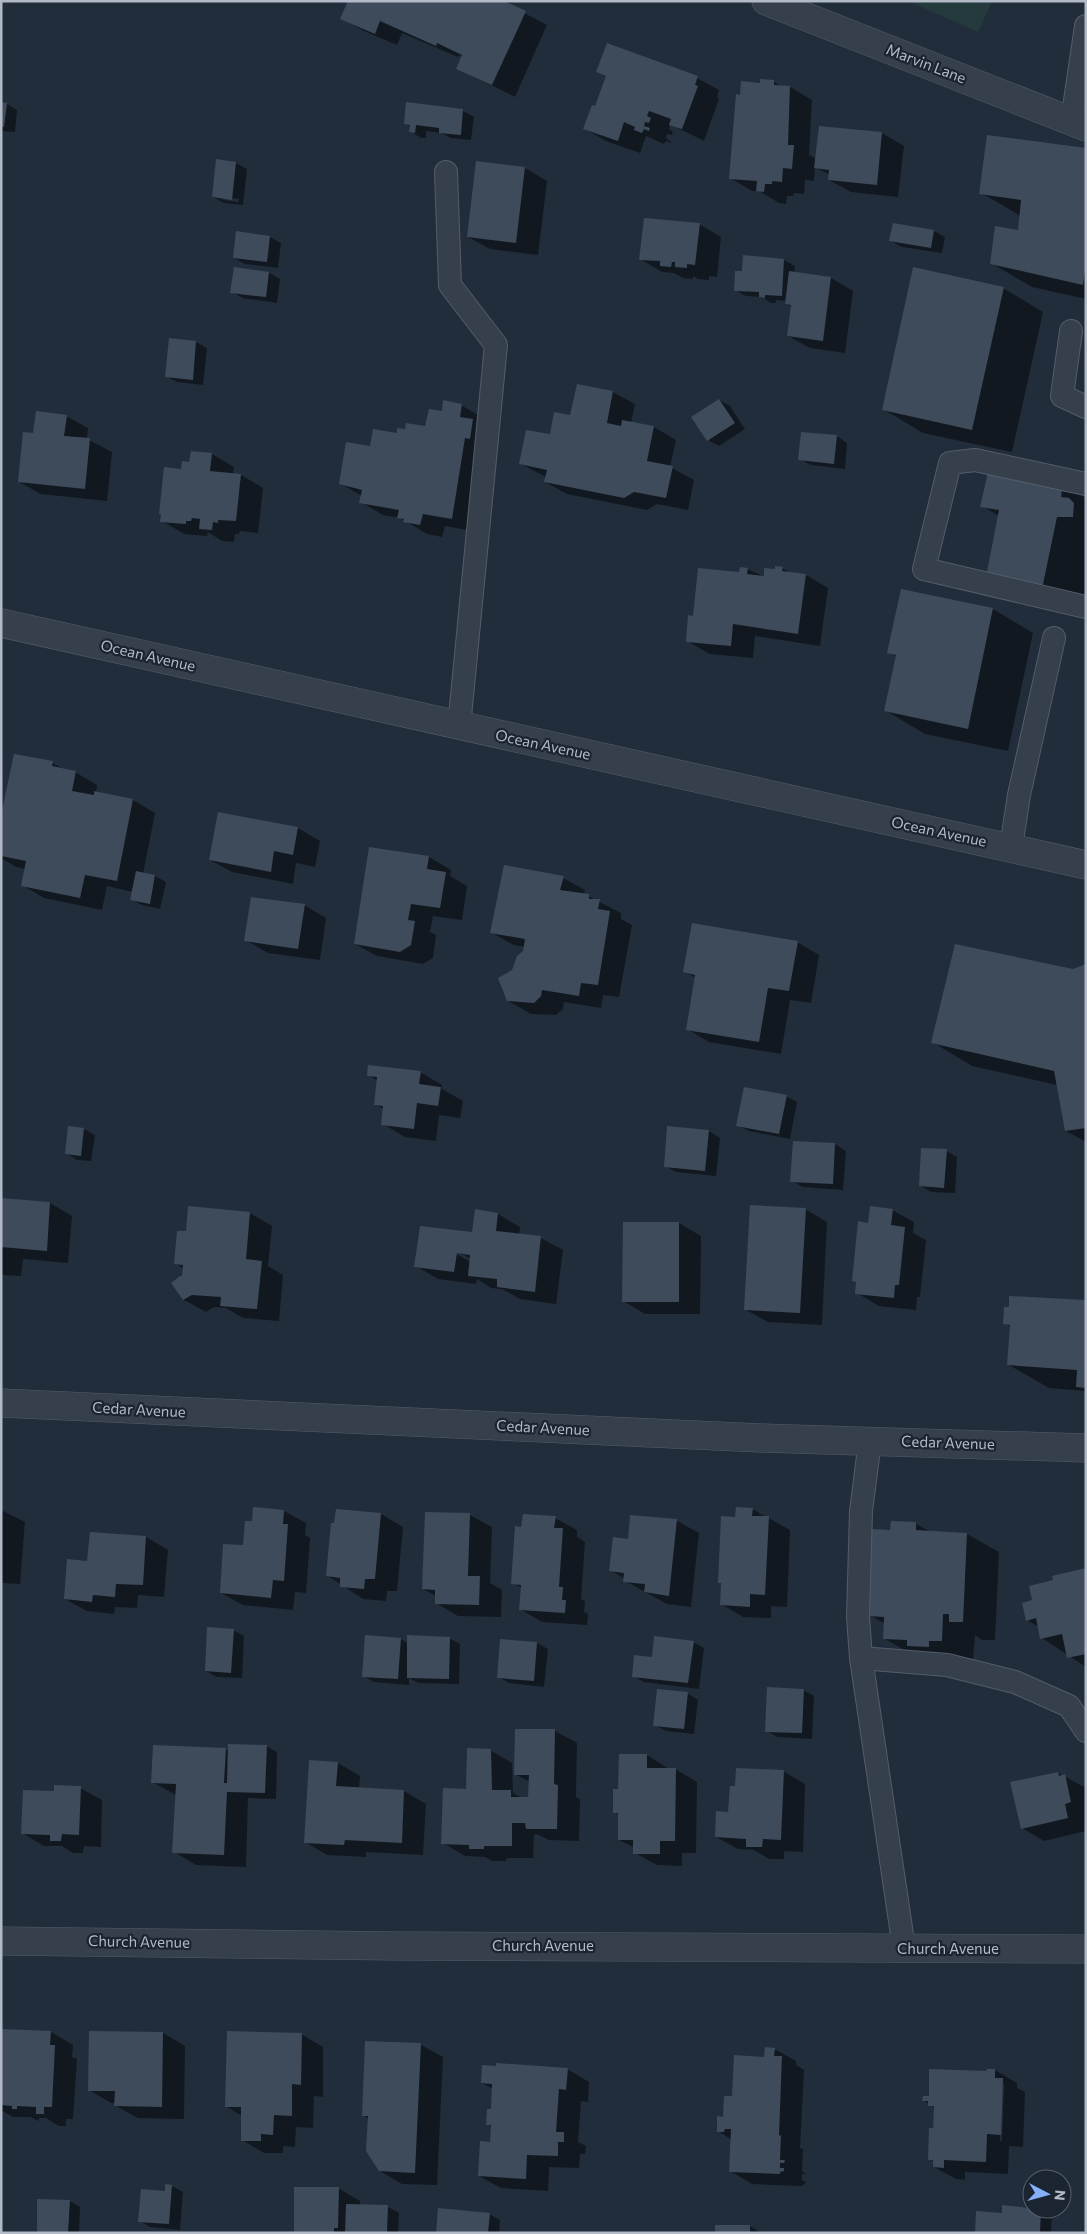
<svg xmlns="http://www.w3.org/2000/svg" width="1087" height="2234" viewBox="0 0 1087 2234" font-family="Commissioner,sans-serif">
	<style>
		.green { fill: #243a3d }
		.shadow { fill: #0007; fill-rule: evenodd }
		.building { fill: #3e4b5b }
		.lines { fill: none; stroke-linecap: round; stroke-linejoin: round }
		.service-casing { stroke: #545d6a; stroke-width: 24 }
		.minor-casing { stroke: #545d6a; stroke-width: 29 }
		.service { stroke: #363f4c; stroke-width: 22 }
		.minor { stroke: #363f4c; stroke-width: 28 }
		.labels { text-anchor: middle; stroke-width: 4.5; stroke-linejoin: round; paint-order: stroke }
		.street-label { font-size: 15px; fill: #b2bac8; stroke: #1b2431 }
	</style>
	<rect width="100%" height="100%" fill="#222d3c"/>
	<path class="green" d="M908 1H992L978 32Z"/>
	<g class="shadow">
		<path d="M350 1H511L509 5 547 25 515 97 457 68 462 56 459 55 458 57 402 33 397 45 364 31 342 18Z"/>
		<path d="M597 72 697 78 719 90 717 98 719 99 704 141 670 124 669 129 673 132 672 135 667 134 666 138 672 143 666 141 664 144 646 136 640 153 606 141 585 129 595 108 607 77Z"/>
		<path d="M761 81 774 82 783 87H790L812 100 809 155 817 159 882 133 904 146 898 197 851 192 829 180 830 175 815 167 814 181 805 180 804 194 794 193 793 196H787L786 204 779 203 759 191H752L730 178 742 96 761 84Z"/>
		<path d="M1 103 7 104 17 110 15 132 1 131Z"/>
		<path d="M407 104 463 111 474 117 471 140 451 138 441 133 426 131V138H421L410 131 411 127 405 123Z"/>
		<path d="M1086 149V299L1032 287 991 263 1019 231 1021 216 981 193Z"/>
		<path d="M236 163 247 169 243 205 224 203 213 197ZM223 197 239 199 238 202 223 200Z"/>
		<path d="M525 168 547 181 538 255 490 249 468 237Z"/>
		<path d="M699 224 721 237 717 277 709 276V280L698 279 693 276V279L683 278 674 273 662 272 640 259Z"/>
		<path d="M894 224 934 231 945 237 942 253 902 247 891 241Z"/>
		<path d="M237 233 270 237 281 243 278 268 245 264 234 258Z"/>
		<path d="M784 260 795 266 794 273 831 278 853 291 845 353 810 348 788 336 792 307 786 304 787 301 776 300V303H771L762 297 746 296 735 290 743 272Z"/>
		<path d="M269 273 280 279 277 303 243 298 232 292Z"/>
		<path d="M1003 288 1043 312 1012 452 923 433 883 409Z"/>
		<path d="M196 342 207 348 203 385 177 382 166 376Z"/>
		<path d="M578 385 613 392 635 404 631 423 654 427 676 440 670 467 694 480 688 510 657 504 647 510 567 494 545 482 546 477 521 464 571 416Z"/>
		<path d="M719 400 730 406 745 429 719 446 708 440Z"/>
		<path d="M461 405 483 418 473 531 445 526 442 537 427 534 400 518 383 515 361 502 362 496 341 484 371 448 398 434 426 428 443 412Z"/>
		<path d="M66 416 88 428 87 439 112 452 107 501 41 494 19 482 34 435Z"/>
		<path d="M837 436 847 443 845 469 811 465 800 459Z"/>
		<path d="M192 452 212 454 234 467 233 474 241 475 263 488 258 533 240 531 239 534H235L234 542 222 541 208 532 207 536 184 534 162 521 182 471 191 463Z"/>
		<path d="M1063 485 1086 498V593L1082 611 1027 600 999 516 982 506Z"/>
		<path d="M782 568 792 574 806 575 828 588 820 646 755 636 753 658 710 654 687 641 694 617 740 574 747 569 765 577Z"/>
		<path d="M993 609 1033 633 1008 751 925 734 885 710 897 657 889 652Z"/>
		<path d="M52 763 66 770 75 772 97 785 96 793 133 800 155 813 143 874 155 876 166 882 160 909 142 905 131 899 133 892 107 886 102 910 44 898 22 885 26 869 16 867 1 858V821Z"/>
		<path d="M298 828 320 841 315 867 296 863 293 884 232 872 210 860Z"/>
		<path d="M370 848 429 857 451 870 450 876 467 886 462 920 433 916 430 932 436 935 433 958 423 964 377 956 355 944Z"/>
		<path d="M563 878 585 890 584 894 621 913V919L632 925 619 997 603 995 601 1008 564 1002 563 1009 556 1015 531 1014 508 1001 513 970 524 952 525 947 514 945 492 933Z"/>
		<path d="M304 905 326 918 320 960 268 953 246 940Z"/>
		<path d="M797 942 819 955 811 1003 790 1000 781 1054 709 1042 687 1029 696 978 685 972Z"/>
		<path d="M1086 965V1142L1066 1131 1057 1085 972 1066 932 1042Z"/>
		<path d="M420 1072 442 1085V1089L463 1101 460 1118 439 1115 436 1141 405 1137 383 1124 384 1109 375 1104 378 1081 368 1075Z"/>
		<path d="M786 1096 797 1102 790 1139 749 1131 738 1125Z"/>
		<path d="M668 1127 709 1131 720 1138 716 1176 676 1172 665 1166Z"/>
		<path d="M84 1129 95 1135 91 1161 77 1160 66 1153Z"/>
		<path d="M835 1144 846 1151 843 1190 803 1187 792 1181Z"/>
		<path d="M946 1151 957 1157 955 1193 931 1192 920 1185Z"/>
		<path d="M1 1200 50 1203 72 1216 68 1263 23 1259 21 1276 1 1275Z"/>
		<path d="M190 1207 250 1213 272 1226 268 1266 283 1275 279 1321 243 1318 226 1308 214 1307 206 1312 184 1300 173 1283 183 1277 184 1269 175 1263 187 1233Z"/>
		<path d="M805 1209 827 1222 822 1325 768 1322 746 1310Z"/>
		<path d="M892 1210 914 1222 913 1233 926 1240 920 1297H917L916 1310 879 1306 857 1293 858 1283 853 1280 869 1224Z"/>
		<path d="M476 1211 498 1214 520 1227 519 1235 541 1238 563 1250 556 1304 520 1299 502 1289 491 1288 477 1279 476 1284 438 1279 416 1266 474 1234ZM452 1249 471 1259V1262L451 1251Z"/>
		<path d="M679 1223 701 1236 700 1314H645L623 1301Z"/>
		<path d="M1086 1302V1391L1049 1388 1009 1365 1011 1327 1004 1323Z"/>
		<path d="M752 1509 790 1530 787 1607 771 1606V1618L743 1617 721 1604 722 1584 719 1582 736 1518Z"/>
		<path d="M1 1510 25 1522 20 1584 1 1583Z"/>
		<path d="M284 1511 306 1523 305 1535 310 1538 306 1593 295 1592 293 1610 243 1605 221 1593 244 1547 253 1523Z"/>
		<path d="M381 1514 403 1527 397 1591H387L386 1601 363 1599 328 1576Z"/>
		<path d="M470 1515 492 1527 490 1583 502 1590 501 1617 458 1616 436 1603V1596L423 1589Z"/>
		<path d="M555 1518 577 1530V1537L585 1542 581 1599 585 1601 584 1612 588 1614 587 1625 542 1622 520 1609 522 1588 513 1583 522 1528Z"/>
		<path d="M677 1521 699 1533 691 1607 667 1604 625 1581V1579L610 1570 629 1540Z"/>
		<path d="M916 1524 931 1532 967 1534 999 1552 995 1640H982L975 1635 973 1659 917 1657 885 1639V1624L870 1615 891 1531Z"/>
		<path d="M91 1533 146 1537 168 1550 164 1597 138 1595 137 1608 115 1607 114 1614 87 1611 65 1599 88 1562Z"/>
		<path d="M1086 1570V1667L1042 1638 1039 1627 1027 1620 1033 1601 1055 1581Z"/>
		<path d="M233 1630 244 1636 242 1678 217 1677 206 1671Z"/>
		<path d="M449 1638 460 1644 459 1684 419 1683 409 1678V1685L374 1682 363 1676 401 1639 409 1644Z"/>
		<path d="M693 1642 704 1648 699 1689 644 1682 633 1676 653 1658Z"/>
		<path d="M537 1643 548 1649 544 1687 509 1683 498 1677Z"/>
		<path d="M803 1690 814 1696 812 1739 777 1737 767 1731Z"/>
		<path d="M687 1693 698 1700 694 1734 666 1731 655 1725Z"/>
		<path d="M555 1731 577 1743 576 1797 580 1799 579 1841 549 1840 539 1835 534 1834 533 1858H506V1861H492L485 1857 465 1856 443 1843 467 1790 490 1750 512 1763 513 1793 522 1798H529L530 1782 515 1774Z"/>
		<path d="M266 1746 277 1752 276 1799 248 1798 246 1867 196 1865 174 1852 176 1795 152 1782 226 1749 229 1751Z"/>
		<path d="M647 1755 669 1769H675L697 1782 696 1853H682V1866L657 1865 635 1853V1848L619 1840 620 1815 614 1812 619 1790Z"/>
		<path d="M338 1763 360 1776 359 1788 404 1791 426 1804 423 1855 366 1852V1857L327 1855 305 1842Z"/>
		<path d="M783 1771 805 1784 803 1852 784 1851V1859H769L754 1850 738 1849 716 1837 729 1813 736 1788Z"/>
		<path d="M1058 1773 1086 1788V1831L1044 1841 1022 1828 1012 1783Z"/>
		<path d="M80 1788 102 1800 101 1847 84 1846 83 1853H73L62 1846H44L22 1833 55 1792Z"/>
		<path d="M1 2030 51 2032 73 2045 72 2057 77 2059 73 2119H66V2126H59L46 2118H39V2121L30 2117H13L1 2110Z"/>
		<path d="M90 2032 163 2033 185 2046 184 2119 138 2118 116 2106V2103H111L89 2090Z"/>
		<path d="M301 2034 323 2047V2097L314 2096 313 2128 296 2127 295 2147 283 2146V2153H264L242 2140V2116L227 2107Z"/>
		<path d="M421 2045 443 2057 437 2185 402 2184 380 2171 369 2119 363 2115Z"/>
		<path d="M774 2049 796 2061V2065L804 2070 800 2148 803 2149 802 2171 806 2174H802V2180L806 2182 802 2186 752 2184 730 2171 732 2140 718 2131 733 2098Z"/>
		<path d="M567 2069 589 2082 588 2102 581 2101 578 2142 586 2146 585 2154H580L579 2168 549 2167 548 2191 501 2188 479 2176 491 2143 492 2127 487 2124 492 2110 493 2089 482 2083Z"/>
		<path d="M995 2070 1017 2083V2088L1025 2092 1023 2147 1009 2146 1008 2174 965 2172V2180L956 2179 934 2167V2162L930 2159 935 2108 923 2100ZM1002 2083H1004L1002 2141H1000Z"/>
		<path d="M172 2186 183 2192 180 2230 150 2227 140 2221Z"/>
		<path d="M338 2188 360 2201V2206L388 2207 399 2213 398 2233H295Z"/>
		<path d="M70 2201 80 2207 79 2233H41L38 2231Z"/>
		<path d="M1003 2206 1042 2209 1052 2215 1051 2233H976L1003 2214Z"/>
		<path d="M489 2214 500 2220 499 2233H437Z"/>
		<path d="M750 2226 761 2233H716Z"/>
	</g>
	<g class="building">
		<path d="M348 1H504L526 11 492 85 456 69 462 55 437 43 436 46 380 21 375 34 340 19Z"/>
		<path d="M607 43 698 76 695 85 698 86 682 129 669 125 671 119 649 111 647 116 651 118 649 123 645 122 644 126 650 128 649 131 644 129 642 133 634 130 635 127 624 122 618 141 583 129 592 105 595 106 606 76 596 72Z"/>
		<path d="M760 79 774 80V85L790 86 788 145H794L792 169 783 168 782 182 772 181V184H765L764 192 756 191 757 181 729 179 736 94 740 95 741 81 760 83Z"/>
		<path d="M1 102 7 103 4 127 1 126Z"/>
		<path d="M406 102 463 109 461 135 439 133V128L416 125 415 133 409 132 410 125 404 124Z"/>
		<path d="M819 126 882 132 877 185 828 180 829 170 814 168Z"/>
		<path d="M987 135 1086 148V262L1083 285 990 264 995 226 1018 230 1021 200 979 194Z"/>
		<path d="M216 159 236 162 232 200 212 197Z"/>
		<path d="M476 161 525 167 516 243 467 237Z"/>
		<path d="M644 218 700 223 695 265 687 264V268L675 267V262H672L671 267 660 266V261L639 260Z"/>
		<path d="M893 223 934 230 931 248 889 241Z"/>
		<path d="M236 231 270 236 267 262 233 258Z"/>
		<path d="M743 255 784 259 782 296 765 295V298L759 297V292L734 291 735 271H742Z"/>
		<path d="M234 267 269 272 266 297 230 293Z"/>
		<path d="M913 267 1004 287 972 430 882 410Z"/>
		<path d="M789 271 831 277 823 341 787 336 791 305 785 304Z"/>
		<path d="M169 338 196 341 193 380 165 377Z"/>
		<path d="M577 384 613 391 607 423 621 426 622 420 654 426 647 461 673 466 666 498 634 492 624 498 544 482 547 470 519 464 526 430 550 434 554 412 570 415Z"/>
		<path d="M719 399 735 423 707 441 691 417Z"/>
		<path d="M443 400 462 404 460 417 473 419 470 439 465 438 452 519 423 514 420 525 403 522 404 519 397 518 399 510 359 503 362 490 339 484 346 442 370 446 373 429 397 433V428L405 429 406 423 425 426 429 409 442 411Z"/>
		<path d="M36 411 67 415 64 436 90 438 85 489 18 482 23 432 33 433Z"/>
		<path d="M801 432 837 435 834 464 798 460Z"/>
		<path d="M191 451 212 453 210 471 241 474 236 521 218 520V523L213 522 212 530 199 529 200 519 192 518 191 521H186V524L160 522 161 514H159L164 467 181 469 182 461 189 462Z"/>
		<path d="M989 468 1063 483 1061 497 1069 498 1074 503 1073 517H1057L1042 589 986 577 999 510 980 507Z"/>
		<path d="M775 566 783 567 782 571 806 574 798 634 733 624 731 646 686 642 688 615 693 616 698 568 739 572 740 567 748 568 747 574 764 576V568L775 569Z"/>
		<path d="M901 589 993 608 968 729 884 711 896 655 887 653Z"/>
		<path d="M14 754 53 761 52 766 76 771 72 791 94 795V791L133 799 117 881 85 875 80 898 21 886 26 861 1 856V815Z"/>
		<path d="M218 812 298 827 293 855 274 851 271 872 209 860Z"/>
		<path d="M369 847 429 856 427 869 446 872 440 908 411 904 408 920 415 921 411 945 400 952 354 944Z"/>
		<path d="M504 865 564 876 560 890 589 894V899H600L598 909 610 911 598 985 581 983 579 996 542 990 541 996 534 1003 507 1001 498 978 512 970 517 956 523 951 525 939 490 933Z"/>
		<path d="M136 871 155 875 150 904 130 900Z"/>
		<path d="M251 897 305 904 298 949 244 941Z"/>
		<path d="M692 923 798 941 789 991 768 988 759 1042 686 1030 695 975 683 972Z"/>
		<path d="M955 944 1073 969 1086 964V1128L1065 1131 1054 1071 931 1043Z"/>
		<path d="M368 1065 421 1071 419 1084 441 1087 438 1106 417 1103 414 1129 381 1125 383 1106 374 1105 377 1077 367 1076Z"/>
		<path d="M744 1087 787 1095 779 1134 736 1126Z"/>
		<path d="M68 1126 84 1128 81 1156 65 1154Z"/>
		<path d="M667 1126 709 1130 705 1171 664 1167Z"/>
		<path d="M793 1141 835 1143 833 1184 790 1182Z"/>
		<path d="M921 1148 947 1149 944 1188 919 1186Z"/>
		<path d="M1 1198 50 1202 47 1251 1 1247Z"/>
		<path d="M750 1205 806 1208 800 1313 744 1310Z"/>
		<path d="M188 1206 250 1212 246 1259 262 1261 257 1309 220 1306 221 1297 192 1295 183 1300 171 1283 180 1276H182L183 1265 174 1264 177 1231H186Z"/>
		<path d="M870 1206 893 1209 891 1225 905 1227 899 1285H895L894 1298 855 1294 856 1282 852 1281 858 1221 868 1223Z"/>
		<path d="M475 1209 498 1213 496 1231 541 1236 535 1292 497 1287V1279L468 1276 470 1255 457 1253 454 1272 414 1267 420 1226 472 1232Z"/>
		<path d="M623 1222H679V1302H622Z"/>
		<path d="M1009 1296 1086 1300V1388L1076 1387 1077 1370 1007 1365 1010 1325 1003 1324 1004 1307H1009Z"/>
		<path d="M253 1507 284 1510 283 1524H288L284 1581 273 1580 271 1598 220 1593 223 1544 243 1545 245 1521H252Z"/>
		<path d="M736 1507 753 1508 752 1516H769L765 1595 750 1594V1607L720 1605 721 1583H718L721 1516 735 1517Z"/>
		<path d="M336 1509 381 1513 375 1579H365L364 1589 340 1587V1578L326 1576 331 1523H334Z"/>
		<path d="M425 1512 470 1513 468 1576H480L479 1605 435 1604V1590L422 1589Z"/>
		<path d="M523 1514 556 1516 554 1528H563L559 1587H563L562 1600H566L565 1613 519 1610 521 1585 511 1584 515 1526 521 1527Z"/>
		<path d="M630 1515 677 1519 669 1596 644 1592 645 1584 623 1582 624 1573 609 1571 613 1537 628 1539Z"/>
		<path d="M891 1521 916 1522V1530L967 1533 963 1622H949V1614H943L942 1641H929V1647L907 1646V1640L883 1639 884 1617 869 1616 872 1529 890 1530Z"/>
		<path d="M90 1532 146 1536 143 1585 116 1584 115 1597 93 1595 92 1602 64 1599 67 1559 87 1561Z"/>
		<path d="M1086 1568V1654L1067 1658 1062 1634 1040 1639 1036 1618 1026 1621 1022 1603 1032 1600 1029 1586 1053 1580 1052 1576Z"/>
		<path d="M207 1627 234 1629 231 1673 205 1671Z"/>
		<path d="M365 1635 401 1638 398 1679 362 1677Z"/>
		<path d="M407 1635 450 1637 449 1679 407 1678Z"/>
		<path d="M654 1636 694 1641 688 1683 632 1677 634 1655 652 1657Z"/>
		<path d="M500 1639 537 1642 534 1681 497 1678Z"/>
		<path d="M767 1687 804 1689 802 1733 765 1732Z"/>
		<path d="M657 1689 688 1692 684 1729 653 1726Z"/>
		<path d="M515 1729H555L554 1784 558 1785 557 1829H526L525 1823H512V1846H484V1849H469V1845L441 1844 443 1788 466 1789 467 1748 491 1749 492 1790H511V1797H528L529 1775H514Z"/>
		<path d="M228 1744 267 1745 265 1793 227 1792 224 1855 172 1853 176 1784 151 1783 153 1745 226 1748 224 1783H227Z"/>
		<path d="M619 1754H647V1768H676L675 1841H660V1854H633V1840H618V1813H613V1789H618Z"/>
		<path d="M309 1760 338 1762 336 1786 404 1790 402 1843 345 1840 344 1845 304 1843Z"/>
		<path d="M736 1768 784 1770 781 1840 763 1839 762 1847H746V1839L715 1837 716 1811 728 1812 730 1786H735Z"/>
		<path d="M1058 1772 1059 1776 1065 1774 1071 1802 1065 1804 1068 1818 1021 1829 1010 1782Z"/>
		<path d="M54 1785 81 1786 79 1835 62 1834 61 1841H50V1835L21 1834 23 1790 54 1791Z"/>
		<path d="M1 2029 51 2031 50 2045H55L52 2107H44V2114H36V2107L17 2106V2109H12V2106L1 2105Z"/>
		<path d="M89 2031 163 2032 162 2107 114 2106 115 2091H88Z"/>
		<path d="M227 2031 302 2033 301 2085 292 2084V2116L274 2115 273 2135 261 2134V2141H241V2107H225Z"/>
		<path d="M365 2041 421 2043 415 2173 379 2171 366 2151 368 2116H362Z"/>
		<path d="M765 2047 775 2048 774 2056H782L779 2136 781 2135 780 2160H785L784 2163H780V2168H784V2171L780 2172V2174L729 2172 731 2129H725L724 2132H717V2116L723 2117 724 2096H732L734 2055 764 2057Z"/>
		<path d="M496 2063 568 2068 566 2090 559 2089 556 2132H564V2142H558V2156L527 2155 526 2179 478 2176 480 2141 490 2142 491 2125H486L487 2109H491L492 2084 481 2083 482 2065 496 2066Z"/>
		<path d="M929 2069 986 2071 987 2069H995V2078H1003L1001 2135 987 2134 986 2162 944 2160V2168L933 2167V2160H928L929 2128H933L934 2106H928V2101H922L923 2096H929Z"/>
		<path d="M165 2184 172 2185 169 2224 138 2222 141 2189 165 2191Z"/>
		<path d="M294 2187H339L338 2228H334V2233H294Z"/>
		<path d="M37 2199 70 2200 68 2233 37 2232Z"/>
		<path d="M346 2204 388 2205 387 2233H345Z"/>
		<path d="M1002 2205 1041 2209 1040 2233H975L976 2211 1002 2213Z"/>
		<path d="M438 2208 490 2213 488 2233H436Z"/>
		<rect x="715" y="2225" width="35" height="8"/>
	</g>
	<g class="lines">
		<g class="service-casing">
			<g id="service">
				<path d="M1072 121 1086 26"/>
				<path d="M446 172 450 285 496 345 459 727"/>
				<path d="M1071 331 1062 396 1086 407"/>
				<path d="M1086 484 975 460 950 463 924 569 1086 607"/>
				<path d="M1011 847 1019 795 1054 638"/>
				<path d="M870 1441 861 1511 858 1617 861 1658 904 1948"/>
				<path d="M861 1658 947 1665 1015 1682 1069 1706 1086 1731"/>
			</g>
		</g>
		<g class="minor-casing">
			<g id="minor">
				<path d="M766 1 1086 127"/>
				<path d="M1 623 1086 865"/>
				<path d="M1 1403 760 1438 1086 1448"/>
				<path d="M1 1941 398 1946 1086 1949"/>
			</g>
		</g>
		<use href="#service" class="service"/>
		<use href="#minor" class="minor"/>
	</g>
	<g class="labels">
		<g class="street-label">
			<text transform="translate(926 64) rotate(21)" y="5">Marvin Lane</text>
			<text transform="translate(148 656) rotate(13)" y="5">Ocean Avenue</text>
			<text transform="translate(543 745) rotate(12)" y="5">Ocean Avenue</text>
			<text transform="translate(939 832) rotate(12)" y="5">Ocean Avenue</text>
			<text transform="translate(139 1410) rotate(3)" y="5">Cedar Avenue</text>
			<text transform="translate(543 1428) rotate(3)" y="5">Cedar Avenue</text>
			<text transform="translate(948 1443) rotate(2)" y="5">Cedar Avenue</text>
			<text transform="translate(139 1942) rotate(1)" y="5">Church Avenue</text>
			<text x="543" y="1951">Church Avenue</text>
			<text x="948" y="1954">Church Avenue</text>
		</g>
	</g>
	<rect width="1087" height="2234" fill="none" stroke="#b2bac8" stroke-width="5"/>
	<g transform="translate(1047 2194) rotate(96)"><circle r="24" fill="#1b2431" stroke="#57606d"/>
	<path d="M0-4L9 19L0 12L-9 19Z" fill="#85b0f9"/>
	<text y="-8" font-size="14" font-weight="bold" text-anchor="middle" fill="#b2bac8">N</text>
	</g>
</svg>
